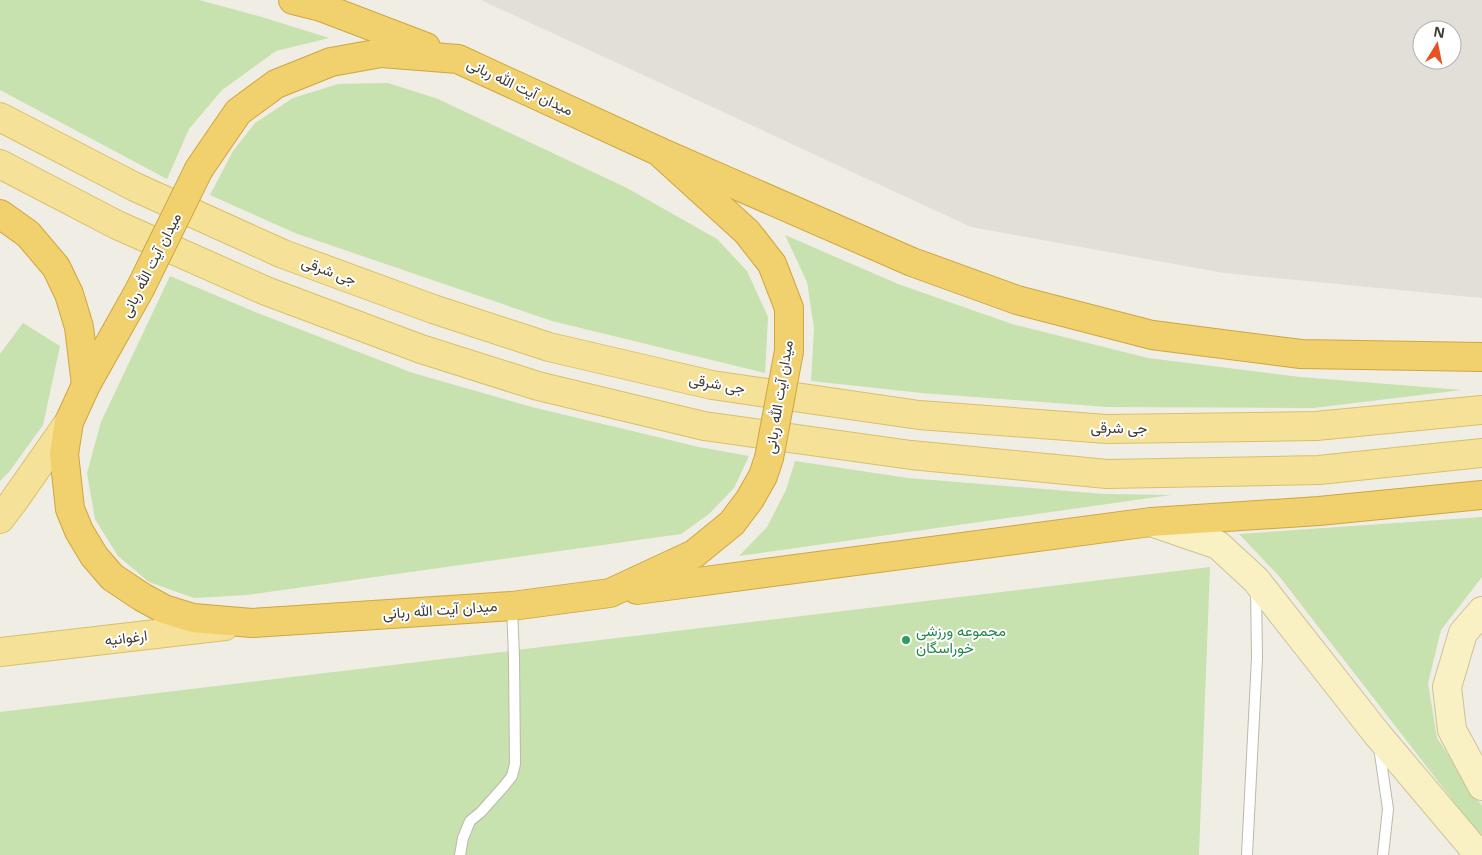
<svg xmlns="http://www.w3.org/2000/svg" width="1482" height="855" viewBox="0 0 1482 855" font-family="'Noto Sans',Vazirmatn,sans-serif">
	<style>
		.industrial { fill: #e2dfd9; fill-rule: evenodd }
		.green { fill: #c7e1af }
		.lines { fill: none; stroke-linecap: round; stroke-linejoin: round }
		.lane-casing { stroke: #beb8aa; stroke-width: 12 }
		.secondary-casing { stroke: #ccc296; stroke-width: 30 }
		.primary-casing { stroke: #d8c06a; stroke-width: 30 }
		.highway-casing { stroke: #cfa63f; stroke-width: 30 }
		.lane { stroke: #fff; stroke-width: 10 }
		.secondary { stroke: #f9f1c4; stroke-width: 28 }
		.primary { stroke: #f5e298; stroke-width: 28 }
		.highway { stroke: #f1d06e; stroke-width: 28 }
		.highway-bridge-casing { stroke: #cfa63f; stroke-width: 30; stroke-linecap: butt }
		.highway-bridge { stroke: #f1d06e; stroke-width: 28 }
		.leisure-dot { fill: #2e9e5b; stroke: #fff; stroke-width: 2 }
		.labels { text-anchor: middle; stroke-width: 4; stroke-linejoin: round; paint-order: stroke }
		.street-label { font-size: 15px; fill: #413d34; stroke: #fff }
		.leisure-label { font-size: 15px; fill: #27864d; stroke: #fff; text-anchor: start }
	</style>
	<rect width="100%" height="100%" fill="#f0ede4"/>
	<path class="industrial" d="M481 0H1482V298L1224 273 971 227ZM1422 30H1452V60H1422Z"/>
	<g class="green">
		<path d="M0 0H199L262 17 329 38 276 51 222 90 189 129 167 179 0 90Z"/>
		<path d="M388 83 438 99 627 188 717 239 747 271 768 317 765 373 552 321 295 233 210 195 233 151 255 123 293 98 338 84Z"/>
		<path d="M785 235 898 284 1012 324 1148 358 1300 377 1462 390 1313 408 1107 407 922 393 811 381 814 328 807 282Z"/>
		<path d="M170 276 255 312 413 373 532 407 699 447 749 456 734 488 709 514 681 534 247 595 194 598 149 582 118 556 95 519 87 473 101 422Z"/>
		<path d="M23 323 60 346 43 425 9 472 0 481V354Z"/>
		<path d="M795 461 908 478 1104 494 1171 495 739 556 767 527 786 490Z"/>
		<path d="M1482 517V577L1441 630 1428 683 1437 738 1482 806V838L1279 576 1239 534Z"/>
		<path d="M1210 567 1199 855H0V712Z"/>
	</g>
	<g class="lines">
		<g class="lane-casing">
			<g id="lane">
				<path d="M1379 747 1388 809 1383 855"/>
				<path d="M460 855 463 838 470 821 481 812 505 785 512 776 515 764 514 657 512 607"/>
				<path d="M1247 855 1257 658 1256 589"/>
			</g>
		</g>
		<g class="secondary-casing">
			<g id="secondary">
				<path d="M1151 522 1218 545 1256 580 1377 734 1479 855"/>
				<path d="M1482 611 1463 633 1447 687 1452 730 1482 786"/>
			</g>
		</g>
		<g class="primary-casing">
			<g id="primary">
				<path d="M0 117 135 187 283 254 433 309 549 347 712 385 919 415 1107 429 1316 426 1482 410"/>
				<path d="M0 164 117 225 266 291 421 349 538 386 704 426 911 455 1107 474 1319 470 1482 453"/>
				<path d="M0 519 13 502 69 422"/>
				<path d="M0 652 225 626"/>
			</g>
		</g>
		<g class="highway-casing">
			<g id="highway">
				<path d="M293 0 321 7 426 47"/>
				<path d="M658 151 912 262 1017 300 1152 335 1301 354 1482 357"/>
				<path d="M199 169 238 112 276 84 331 62 381 53 458 59 658 151 747 232 772 264 789 308V351"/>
				<path d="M0 214 28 234 56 267 69 294 79 327 86 385"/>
				<path d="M140 289 86 385 69 422 64 454 70 509 79 531 94 556 112 577 142 597 164 609 193 618 252 623 512 606 610 593 694 554 732 523 750 499 763 476 769 458"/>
				<path d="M637 590 1151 522 1319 511 1482 495"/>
			</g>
		</g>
		<use href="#lane" class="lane"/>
		<use href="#secondary" class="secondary"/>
		<use href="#primary" class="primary"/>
		<use href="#highway" class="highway"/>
		<g class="highway-bridge-casing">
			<g id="highway-bridge">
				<path d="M140 289 199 169"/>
				<path d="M769 458 789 351"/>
			</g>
		</g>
		<use href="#highway-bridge" class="highway-bridge"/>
	</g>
	<circle class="leisure-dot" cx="906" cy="640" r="5"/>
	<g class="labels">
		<g class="street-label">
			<text transform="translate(520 87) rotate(25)" y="5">میدان آیت الله ربانی</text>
			<text transform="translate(151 265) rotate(-63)" y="5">میدان آیت الله ربانی</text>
			<text transform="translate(329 271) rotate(20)" y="5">جی شرقی</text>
			<text transform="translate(717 384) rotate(10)" y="5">جی شرقی</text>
			<text transform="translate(779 397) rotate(-81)" y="5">میدان آیت الله ربانی</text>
			<text transform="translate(1119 428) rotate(1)" y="5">جی شرقی</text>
			<text transform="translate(440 610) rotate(-4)" y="5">میدان آیت الله ربانی</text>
			<text transform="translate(126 638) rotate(-7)" y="5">ارغوانیه</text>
		</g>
		<g class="leisure-label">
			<text x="916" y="636">مجموعه ورزشی<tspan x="916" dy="17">خوراسگان</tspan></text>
		</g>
	</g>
	<g transform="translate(1437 45) rotate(10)"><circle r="24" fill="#ffffff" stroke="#b3b1ae"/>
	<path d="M0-4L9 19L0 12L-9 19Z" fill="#e75224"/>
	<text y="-8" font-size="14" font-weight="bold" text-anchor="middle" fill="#413d34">N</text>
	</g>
</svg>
